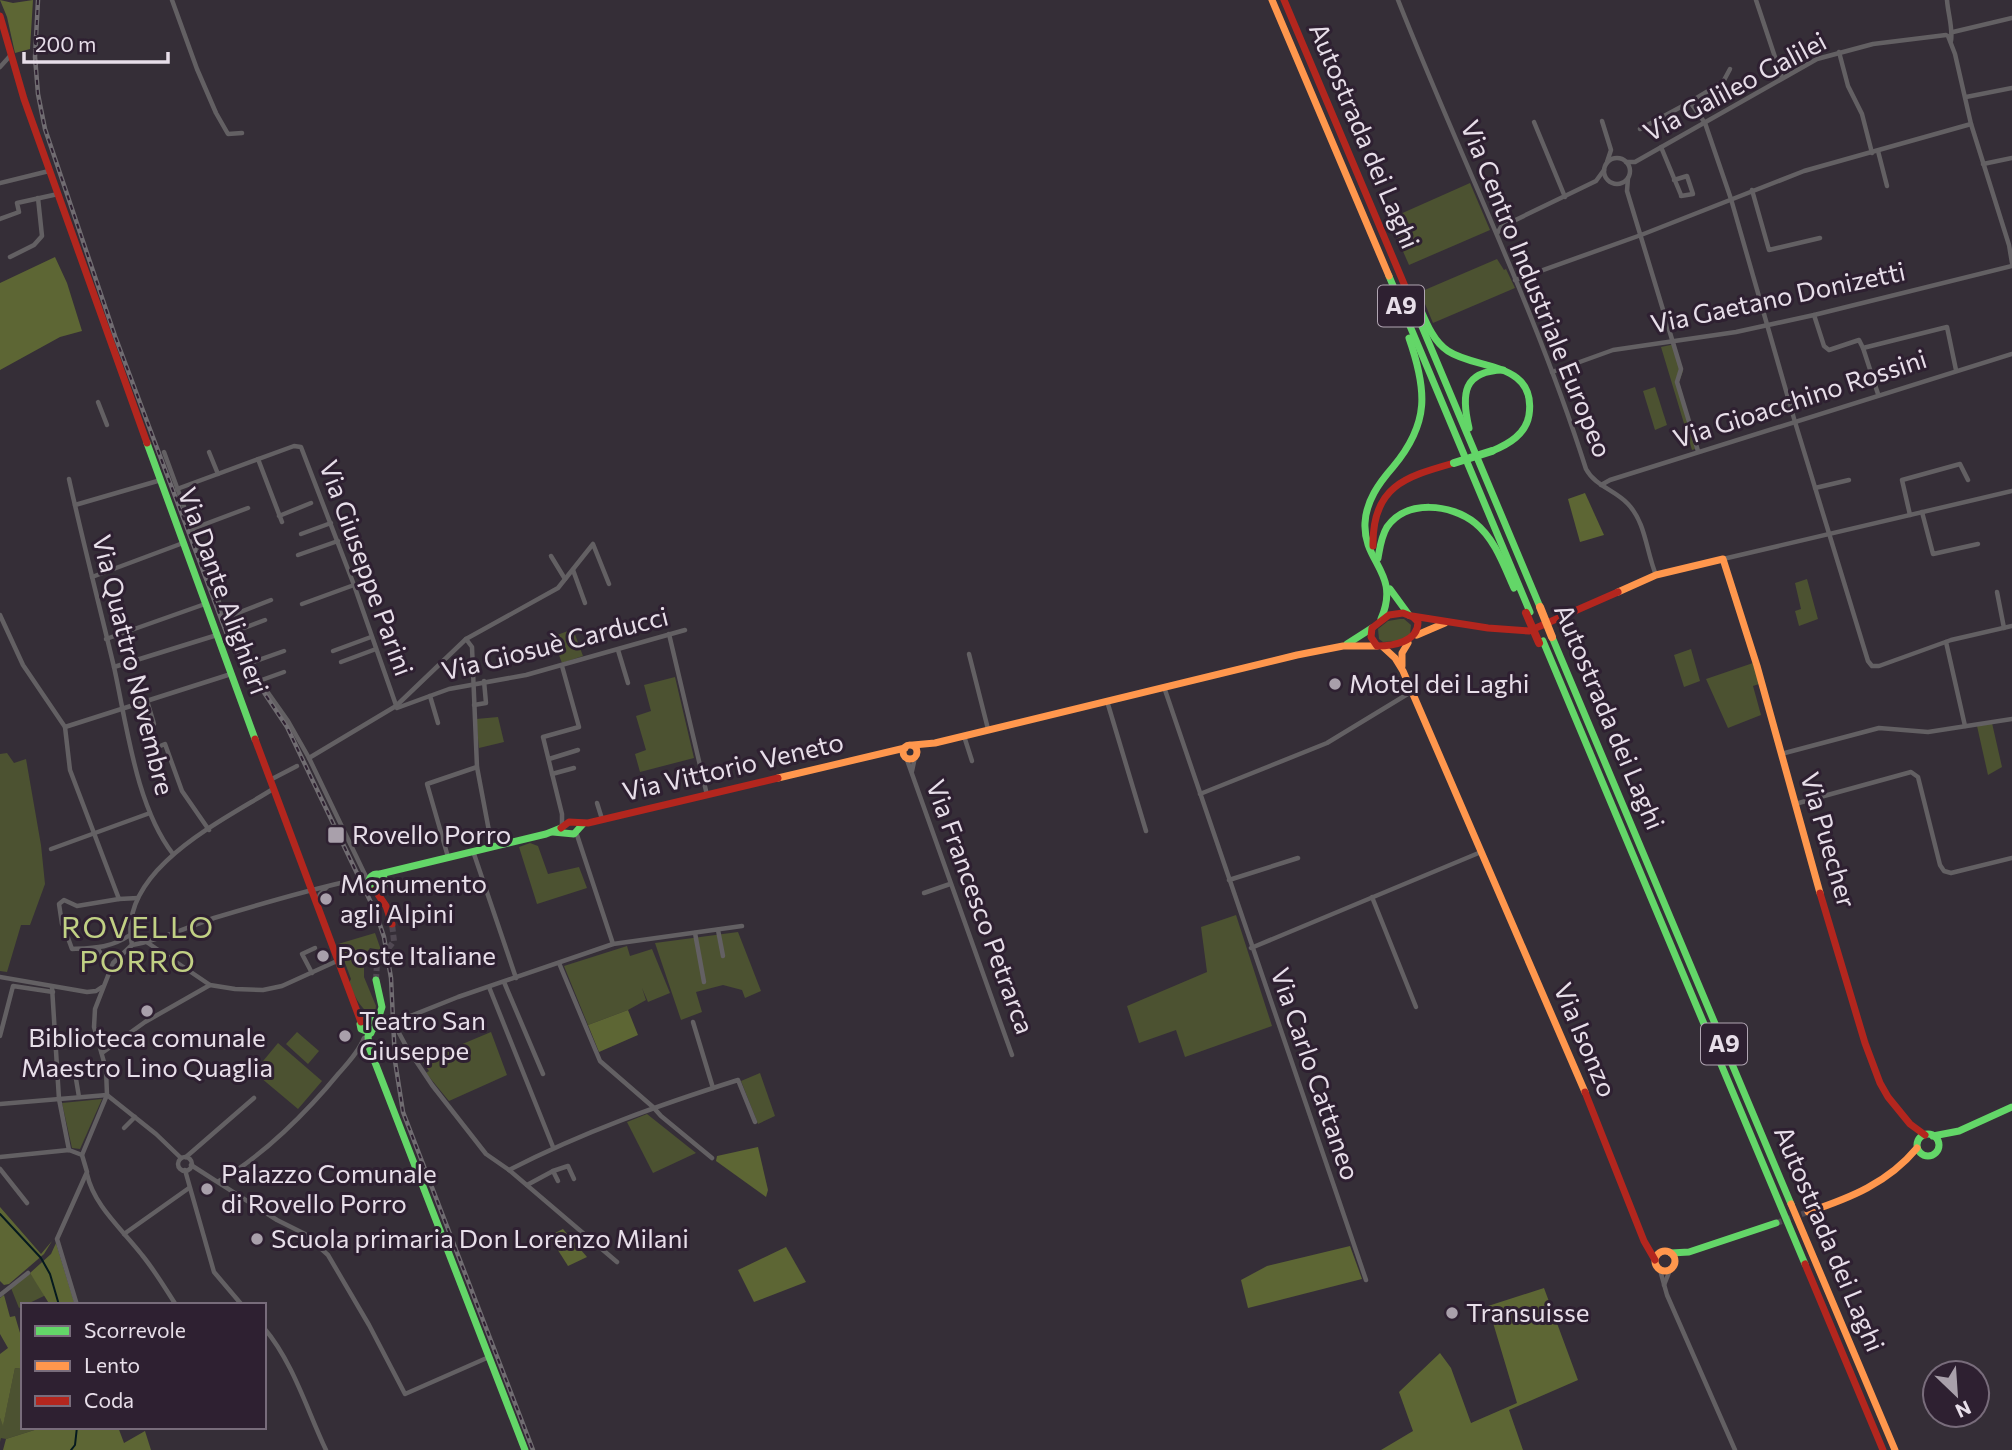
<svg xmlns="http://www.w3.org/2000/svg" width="2012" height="1450" viewBox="0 0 2012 1450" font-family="Commissioner,sans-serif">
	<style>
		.green { fill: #4c5231 }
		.forest { fill: #5d6634 }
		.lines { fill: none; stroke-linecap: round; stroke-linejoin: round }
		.stream { stroke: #05191f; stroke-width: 2 }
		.secondary-tunnel { stroke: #504852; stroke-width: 6; stroke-dasharray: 6 3; stroke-linecap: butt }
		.street { stroke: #636063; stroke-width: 4.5 }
		.fast { stroke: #63d668; stroke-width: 7 }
		.slow { stroke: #ff974d; stroke-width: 7 }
		.jam { stroke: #b3261e; stroke-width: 7 }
		.rail-casing { stroke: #706c71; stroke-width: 4.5 }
		.rail { stroke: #2e2031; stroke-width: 2; stroke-dasharray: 5; stroke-linecap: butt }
		.fast-bridge { stroke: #63d668; stroke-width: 8 }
		.slow-bridge { stroke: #ff974d; stroke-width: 8 }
		.jam-bridge { stroke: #b3261e; stroke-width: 8 }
		.poi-dot { fill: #a9a0ab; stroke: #2e2031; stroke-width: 2.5 }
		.labels { text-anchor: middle; stroke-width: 6; stroke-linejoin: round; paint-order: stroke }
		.shield { fill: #2e2031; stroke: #b0a5b2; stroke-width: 2 }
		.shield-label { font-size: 24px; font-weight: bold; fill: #e7dee9 }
		.street-label { font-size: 26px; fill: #e7dee9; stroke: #2e2031 }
		.poi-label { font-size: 26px; fill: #e7dee9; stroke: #2e2031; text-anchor: start }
		.quarter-label { font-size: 30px; letter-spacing: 2px; fill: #c1d084; stroke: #2e2031 }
	</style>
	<rect width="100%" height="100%" fill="#352e37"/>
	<g class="green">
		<path d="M1470 183 1490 230 1409 265 1389 219Z"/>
		<path d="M1497 259 1504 270 1506 269 1515 288 1433 323 1420 292Z"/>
		<path d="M1675 344 1683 371 1679 382 1698 448 1692 450 1661 347Z"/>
		<path d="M1655 387 1667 425 1655 430 1643 391Z"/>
		<path d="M1807 579 1818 619 1799 626 1795 611 1801 609 1795 583Z"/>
		<path d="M1400 619H1404L1411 625 1410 635 1398 641 1383 642 1379 639 1378 629 1388 621Z"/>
		<path d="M573 629 583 656 562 663 552 637Z"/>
		<path d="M1691 649 1700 681 1684 687 1674 655Z"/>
		<path d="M1753 663 1759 684 1753 686 1761 715 1728 728 1706 679Z"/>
		<path d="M675 677 694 758 640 772 635 754 646 750 636 716 651 711 644 685Z"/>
		<path d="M498 717 504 742 479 748 476 719Z"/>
		<path d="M1992 723 2002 767 1988 775 1977 726Z"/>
		<path d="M7 753 14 763 26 759 41 845 45 884 30 925H21L7 972 0 971V754Z"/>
		<path d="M530 843 538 846 548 874 579 867 587 888 537 904 519 847Z"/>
		<path d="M1236 915 1272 1026 1185 1057 1176 1030 1139 1043 1127 1006 1207 972 1201 927Z"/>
		<path d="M738 932 761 991 745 998 742 990 723 985 696 992 702 1012 681 1020 655 943Z"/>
		<path d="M375 933 381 950 370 948 364 956V977L376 1006 375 1012 371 1014C359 1008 354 994 349 983L351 979 338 944Z"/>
		<path d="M627 946 630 956 652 949 670 993 648 1002 642 988 646 1000 628 1010 588 1025 564 966Z"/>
		<path d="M297 1032 319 1051 308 1064 286 1044Z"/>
		<path d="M491 1032 507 1075 449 1101 426 1073 429 1071 422 1061Z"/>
		<path d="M278 1043 322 1081 298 1109 254 1072Z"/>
		<path d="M760 1073 775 1116 758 1124 741 1081Z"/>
		<path d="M102 1099 80 1149 72 1148 62 1103Z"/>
		<path d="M647 1114 696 1153 653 1173 627 1122Z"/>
		<path d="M30 1273 46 1295 19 1308 11 1288Z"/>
		<path d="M15 1368 23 1369V1427H44L6 1439 1 1438 0 1442V1418L3 1425Z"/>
	</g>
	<g class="forest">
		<path d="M0 0 13 3 33 0 30 49 15 53 7 17Z"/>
		<path d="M55 257 67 283 82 331 60 337 0 370V283Z"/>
		<path d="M1585 493 1604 535 1580 542 1568 499Z"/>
		<path d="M628 1010 638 1035 599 1052 588 1025Z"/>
		<path d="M758 1147 768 1190 766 1197 716 1161 717 1156Z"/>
		<path d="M0 1207 41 1254 52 1241 44 1254 9 1284 4 1285 0 1281Z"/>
		<path d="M563 1229 587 1257 568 1266 549 1236Z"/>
		<path d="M56 1243 75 1305H50L30 1273 51 1254Z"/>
		<path d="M1350 1246 1362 1279 1248 1308 1241 1280 1267 1266Z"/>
		<path d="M786 1247 806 1282 754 1302 738 1270Z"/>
		<path d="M1544 1288 1578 1380 1509 1410 1523 1450H1381L1413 1431 1399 1392 1440 1353 1451 1368 1471 1423 1517 1403 1488 1306Z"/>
		<path d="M4 1295 10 1317 15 1316 23 1343V1369L15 1368 3 1426 0 1418V1354L8 1348 0 1334V1298Z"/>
		<path d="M44 1427H113L114 1429 118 1427 124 1443 145 1431 151 1450H3L6 1439Z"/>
	</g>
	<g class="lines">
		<g class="stream">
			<path d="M0 1214 41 1258 50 1274 59 1305"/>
			<path d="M71 1450 75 1445 77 1427"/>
		</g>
		<g class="secondary-tunnel">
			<path d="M376 980 377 963 394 941 392 924"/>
			<path d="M1776 1223 1808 1212"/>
		</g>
		<g class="street">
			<path d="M172 0 197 69 216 113 228 134 242 133"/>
			<path d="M1398 0C1460 157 1535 308 1586 469 1595 486 1615 490 1628 504 1646 523 1646 551 1656 575"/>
			<path d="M1756 0 1782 78"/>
			<path d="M1947 0C1948 14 1953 28 1951 41"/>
			<path d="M1953 32 2012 18"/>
			<path d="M1948 36 1955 54 1971 124 2009 245 2012 263"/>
			<path d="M1839 52 1848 86 1862 114 1872 153"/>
			<path d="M0 67 10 56"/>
			<path d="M1966 97 2012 88"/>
			<path d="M1690 102 1723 82 1730 69"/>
			<path d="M1602 121 1611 150 1607 162"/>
			<path d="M1534 122 1565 197"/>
			<path d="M1640 129 1690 102 1705 123 1731 199 1795 422 1868 661 1872 666H1879L1951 640 2012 626"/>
			<path d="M1661 147 1681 195V196L1693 194 1687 176 1674 180"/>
			<path d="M1878 151 1887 186"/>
			<circle cx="1617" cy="171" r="13"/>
			<path d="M1626 162H1635L1817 59 1873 44 1946 35"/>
			<path d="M1983 164 2012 158"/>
			<path d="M1628 178 1627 191 1681 369 1677 382 1698 451"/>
			<path d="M0 183 49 171"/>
			<path d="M1752 190 1769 250 1820 238"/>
			<path d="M0 219 19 212 17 203 58 194"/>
			<path d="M1498 232 1501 227 1596 181 1604 170"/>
			<path d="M10 257 34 245 42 236 38 198"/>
			<path d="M1515 280 1641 235 1804 171 1971 124"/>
			<path d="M1814 315 1824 346 1829 350 1859 340 1863 348 1947 327 1956 370"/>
			<path d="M1863 348 1878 394"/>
			<path d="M1552 372 1613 350 1736 332 1814 315 2012 266"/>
			<path d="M98 402 107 425"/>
			<path d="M164 452 235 646 288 721 309 758 369 883"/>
			<path d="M209 452 218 474"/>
			<path d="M258 459 282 522"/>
			<path d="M69 479C83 542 99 604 114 667 127 726 136 806 173 854"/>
			<path d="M1601 485 1610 480 2012 354"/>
			<path d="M1815 488 1849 480"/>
			<path d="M177 489 294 446 301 447 354 585 397 708 449 689 526 675 685 630"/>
			<path d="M75 505 161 480"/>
			<path d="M1922 512 1933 554 1978 544"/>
			<path d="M1910 515 1902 480 1960 464 1968 480"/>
			<path d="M279 516 311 503"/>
			<path d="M192 529 248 508"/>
			<path d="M301 534 331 523"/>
			<path d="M298 555 338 541"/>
			<path d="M551 556 565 579"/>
			<path d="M1723 559 2012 491"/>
			<path d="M573 570 585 603"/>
			<path d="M92 577 183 543"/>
			<path d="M1997 592 2004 628"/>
			<path d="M302 604 354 585"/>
			<path d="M0 615 23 665 65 727 70 770 119 899"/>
			<path d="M225 618 271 600"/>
			<path d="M231 633 265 620"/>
			<path d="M669 634 707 795"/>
			<path d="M106 639 205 604"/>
			<path d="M466 639 472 647 477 767 492 847"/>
			<path d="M1946 642 1965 726"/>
			<path d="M618 650 628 683"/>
			<path d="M333 651 371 637"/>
			<path d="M969 654 988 729"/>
			<path d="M341 662 376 649"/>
			<path d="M247 664 284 651"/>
			<path d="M114 667 217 635"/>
			<path d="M259 681 284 672"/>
			<path d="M1164 687 1366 1280"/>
			<path d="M430 696 438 723"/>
			<path d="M147 701 154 724"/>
			<path d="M1107 701 1146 831"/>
			<path d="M474 705 486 703 484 681"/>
			<path d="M65 727 231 674"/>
			<path d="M964 736 972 761"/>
			<path d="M150 742 153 749 165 744 182 791 209 830"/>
			<path d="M1781 754 1879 728 1928 732 2012 719"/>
			<path d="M906 757 1012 1055"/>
			<path d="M309 758 396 706 466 639 558 588 593 544 609 584"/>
			<path d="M549 759 578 750"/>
			<path d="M912 771 915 757"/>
			<path d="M552 774 574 768"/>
			<path d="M270 780 297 766"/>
			<path d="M1200 794 1327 743 1411 692"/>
			<path d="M597 803 602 819"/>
			<path d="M1795 804 1911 772 1918 777 1940 865 1944 871 1951 873 2012 858"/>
			<path d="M562 825V814L543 737 579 727 562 666"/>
			<path d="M576 832 613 944"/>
			<path d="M51 849 150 813"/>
			<path d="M473 851 516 978"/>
			<path d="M448 857 427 784 477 767"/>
			<path d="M1229 880 1298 858"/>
			<path d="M924 893 950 884"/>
			<path d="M1372 897 1416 1007"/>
			<path d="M317 903 320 894 327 887"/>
			<path d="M62 924 59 904 64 900 77 906 119 899 138 898"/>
			<path d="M718 930 723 956"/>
			<path d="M695 933 704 982"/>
			<path d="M68 938 72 949C94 948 111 948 130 935"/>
			<path d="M148 943 210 985 235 989 263 990 282 986 337 961"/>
			<path d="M132 945C161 940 187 927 214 918 257 905 301 892 345 882"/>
			<path d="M98 948 108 971"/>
			<path d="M1251 948 1481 852"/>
			<path d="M559 963 600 1061 653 1107 661 1116 712 1158"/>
			<path d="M312 973 302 954 315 948"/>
			<path d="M0 977 87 992 96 991 102 987"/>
			<path d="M504 982 543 1074"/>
			<path d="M52 987 59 1099 69 1150"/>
			<path d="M489 987 553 1147"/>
			<path d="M693 1022 713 1088"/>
			<path d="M0 1036 13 986 53 992"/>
			<path d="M102 1053 145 1022 210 985"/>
			<path d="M76 1079 79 1097"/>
			<path d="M107 1095 156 1134 181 1158"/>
			<path d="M0 1104 107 1095"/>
			<path d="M124 1128 135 1117"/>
			<path d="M0 1157 69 1150 82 1155"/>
			<path d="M186 1157 254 1098"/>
			<circle cx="185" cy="1164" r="7"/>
			<path d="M191 1165 277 1220 305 1234 328 1255 369 1325 405 1394 489 1357"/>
			<path d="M0 1169 27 1203"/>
			<path d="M185 1170 214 1272 242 1305"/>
			<path d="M509 1170C583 1132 659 1105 738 1080L755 1122"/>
			<path d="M553 1171 568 1166 574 1179"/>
			<path d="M87 1174C94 1206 122 1229 142 1255 155 1271 165 1288 176 1305"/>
			<path d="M219 1181C262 1157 308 1111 339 1073 348 1063 359 1051 364 1038"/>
			<path d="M527 1185 553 1171 558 1181"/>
			<path d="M124 1234 189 1188"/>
			<path d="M617 1262 509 1170 486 1154 432 1085 406 1046 399 1033 398 1021 458 997 613 944 742 926"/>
			<path d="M1660 1270 1667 1295 1735 1450"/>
			<path d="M1664 1285 1670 1270"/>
			<path d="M0 1295 28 1273"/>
			<path d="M77 1305 57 1239 87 1172 82 1155 107 1095 106 1069 94 1027 95 1009 113 963 132 945C116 871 222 821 273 789"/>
			<path d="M264 1328C293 1362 307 1410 326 1450"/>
		</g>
		<g class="fast">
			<path d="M1389 276 1530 612"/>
			<path d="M1407 291 1540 607"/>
			<path d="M1419 306C1426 322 1433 341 1448 351 1476 370 1537 361 1529 415 1526 434 1509 444 1492 451"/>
			<path d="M1469 428C1461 394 1463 371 1503 370"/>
			<path d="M147 443 255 739"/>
			<path d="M1378 558C1380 547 1381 537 1387 527 1407 499 1451 504 1475 523 1495 539 1504 566 1514 588"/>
			<path d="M1390 589 1409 615"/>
			<path d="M1381 619C1401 573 1363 563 1365 523 1366 501 1379 483 1393 467 1430 423 1427 390 1409 338"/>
			<path d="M1552 637 1791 1204"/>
			<path d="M1543 641 1805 1264"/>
			<path d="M1347 644 1372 628"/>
			<path d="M553 832 574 834 583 824"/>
			<circle cx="377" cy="882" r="8"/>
			<path d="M380 874 546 834 561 828"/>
			<path d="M376 980 382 1007 376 1025"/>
			<path d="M370 1017 376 1025 368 1036 369 1047 525 1450"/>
			<path d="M363 1019 360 1024 361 1029 371 1033"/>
			<circle cx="1928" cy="1145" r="11"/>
			<path d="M1933 1136 1959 1131 2012 1107"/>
			<path d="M1671 1253 1689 1252 1776 1223"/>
		</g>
		<g class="slow">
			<path d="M1272 0 1389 276"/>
			<path d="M1618 592 1656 575 1723 559 1757 666 1820 893"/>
			<path d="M1417 635 1445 623"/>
			<path d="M1383 647 1395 658 1403 671 1585 1092"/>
			<path d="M1402 666V653L1408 643"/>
			<path d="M913 745 935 743 1297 655 1343 646H1377"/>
			<circle cx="910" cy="752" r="7"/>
			<path d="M778 778 905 748"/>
			<path d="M1791 1204 1895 1450"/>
			<path d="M1808 1212C1850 1198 1888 1183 1917 1148"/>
			<circle cx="1665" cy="1261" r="10"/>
		</g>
		<g class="jam">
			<path d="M1284 0 1407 291"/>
			<path d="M0 16 24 99 147 443"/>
			<path d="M1373 546C1372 487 1404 477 1454 463"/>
			<path d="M1403 613 1413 617 1418 622C1418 642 1393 646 1377 646L1371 637 1372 628 1389 615Z"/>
			<path d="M1412 616 1488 628 1529 631 1618 592"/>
			<path d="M255 739 361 1022"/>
			<path d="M561 828 569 822 588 823 778 778"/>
			<path d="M375 890 386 906 392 924"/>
			<path d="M1820 893 1865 1043 1880 1083 1888 1097 1910 1124 1925 1135"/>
			<path d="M1585 1092 1644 1241 1655 1260"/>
			<path d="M1805 1264 1883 1450"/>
		</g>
		<g class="rail-casing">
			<path id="rail" d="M38 0 35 57 38 94 45 129 115 336 229 640 287 727 376 913 384 937 391 978 395 1061 403 1112 533 1450"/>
		</g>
		<use href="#rail" class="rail"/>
		<path class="fast-bridge" d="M1454 463 1492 451"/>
		<path class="slow-bridge" d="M1540 607 1552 637"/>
		<path class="jam-bridge" d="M1526 613 1539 643"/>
	</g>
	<g class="poi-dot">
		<circle cx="1335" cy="684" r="7"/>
		<rect x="327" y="826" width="18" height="18" rx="3.5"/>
		<circle cx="326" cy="899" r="7"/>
		<circle cx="323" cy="956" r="7"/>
		<circle cx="147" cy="1011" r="7"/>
		<circle cx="345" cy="1036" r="7"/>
		<circle cx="207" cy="1189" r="7"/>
		<circle cx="257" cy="1239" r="7"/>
		<circle cx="1452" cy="1313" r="7"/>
	</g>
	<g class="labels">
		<g class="shield">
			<rect x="1378" y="285.5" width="46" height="41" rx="5"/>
			<rect x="1701" y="1023.5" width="46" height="41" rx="5"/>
		</g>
		<g class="shield-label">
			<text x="1401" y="314">A9</text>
			<text x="1724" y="1052">A9</text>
		</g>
		<g class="street-label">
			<text transform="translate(1735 87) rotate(-28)" y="9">Via Galileo Galilei</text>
			<text transform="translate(1364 136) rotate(67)" y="9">Autostrada dei Laghi</text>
			<text transform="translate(1536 289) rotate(68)" y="9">Via Centro Industriale Europeo</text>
			<text transform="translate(1778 298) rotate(-12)" y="9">Via Gaetano Donizetti</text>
			<text transform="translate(1800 399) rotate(-18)" y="9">Via Gioacchino Rossini</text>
			<text transform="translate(366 568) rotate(70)" y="9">Via Giuseppe Parini</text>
			<text transform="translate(223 591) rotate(70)" y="9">Via Dante Alighieri</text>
			<text transform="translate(555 644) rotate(-14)" y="9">Via Giosuè Carducci</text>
			<text transform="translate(133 665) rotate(76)" y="9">Via Quattro Novembre</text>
			<text transform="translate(1609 717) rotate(67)" y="9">Autostrada dei Laghi</text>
			<text transform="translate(733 767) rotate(-13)" y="9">Via Vittorio Veneto</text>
			<text transform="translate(1828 840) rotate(74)" y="9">Via Puecher</text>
			<text transform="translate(980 907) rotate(70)" y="9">Via Francesco Petrarca</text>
			<text transform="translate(1585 1040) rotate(67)" y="9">Via Isonzo</text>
			<text transform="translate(1315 1074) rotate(71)" y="9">Via Carlo Cattaneo</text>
			<text transform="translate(1829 1239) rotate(67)" y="9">Autostrada dei Laghi</text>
		</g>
		<g class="poi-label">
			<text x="1349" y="693">Motel dei Laghi</text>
			<text x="352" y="844">Rovello Porro</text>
			<text x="340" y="893">Monumento<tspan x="340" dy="30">agli Alpini</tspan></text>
			<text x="337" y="965">Poste Italiane</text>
			<text x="359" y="1030">Teatro San<tspan x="359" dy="30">Giuseppe</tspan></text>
			<text x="147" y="1047" text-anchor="middle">Biblioteca comunale<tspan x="147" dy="30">Maestro Lino Quaglia</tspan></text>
			<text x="221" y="1183">Palazzo Comunale<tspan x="221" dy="30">di Rovello Porro</tspan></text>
			<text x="271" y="1248">Scuola primaria Don Lorenzo Milani</text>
			<text x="1466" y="1322">Transuisse</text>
		</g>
		<g class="quarter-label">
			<text x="138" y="938">ROVELLO<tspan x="138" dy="34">PORRO</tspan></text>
		</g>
	</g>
	<rect x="21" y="1303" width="245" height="126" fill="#2e2031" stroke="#786c7b" stroke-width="2"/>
	<rect x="35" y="1326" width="35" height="10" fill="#63d668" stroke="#786c7b" stroke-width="2"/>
	<text x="84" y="1338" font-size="21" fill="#e7dee9">Scorrevole</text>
	<rect x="35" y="1361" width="35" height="10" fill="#ff974d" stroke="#786c7b" stroke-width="2"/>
	<text x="84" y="1373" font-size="21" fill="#e7dee9">Lento</text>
	<rect x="35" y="1396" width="35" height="10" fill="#b3261e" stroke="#786c7b" stroke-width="2"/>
	<text x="84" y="1408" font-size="21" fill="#e7dee9">Coda</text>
	<g transform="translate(1956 1394) rotate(155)"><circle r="33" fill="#2e2031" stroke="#786c7b" stroke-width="2"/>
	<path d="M0-5L12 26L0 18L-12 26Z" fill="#a9a0ab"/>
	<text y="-10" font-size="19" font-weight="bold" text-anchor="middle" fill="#e7dee9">N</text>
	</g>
	<path d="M24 52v10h144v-10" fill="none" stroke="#e7dee9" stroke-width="3.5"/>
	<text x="35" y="52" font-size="21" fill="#e7dee9" stroke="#2e2031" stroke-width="5" paint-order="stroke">200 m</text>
</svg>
